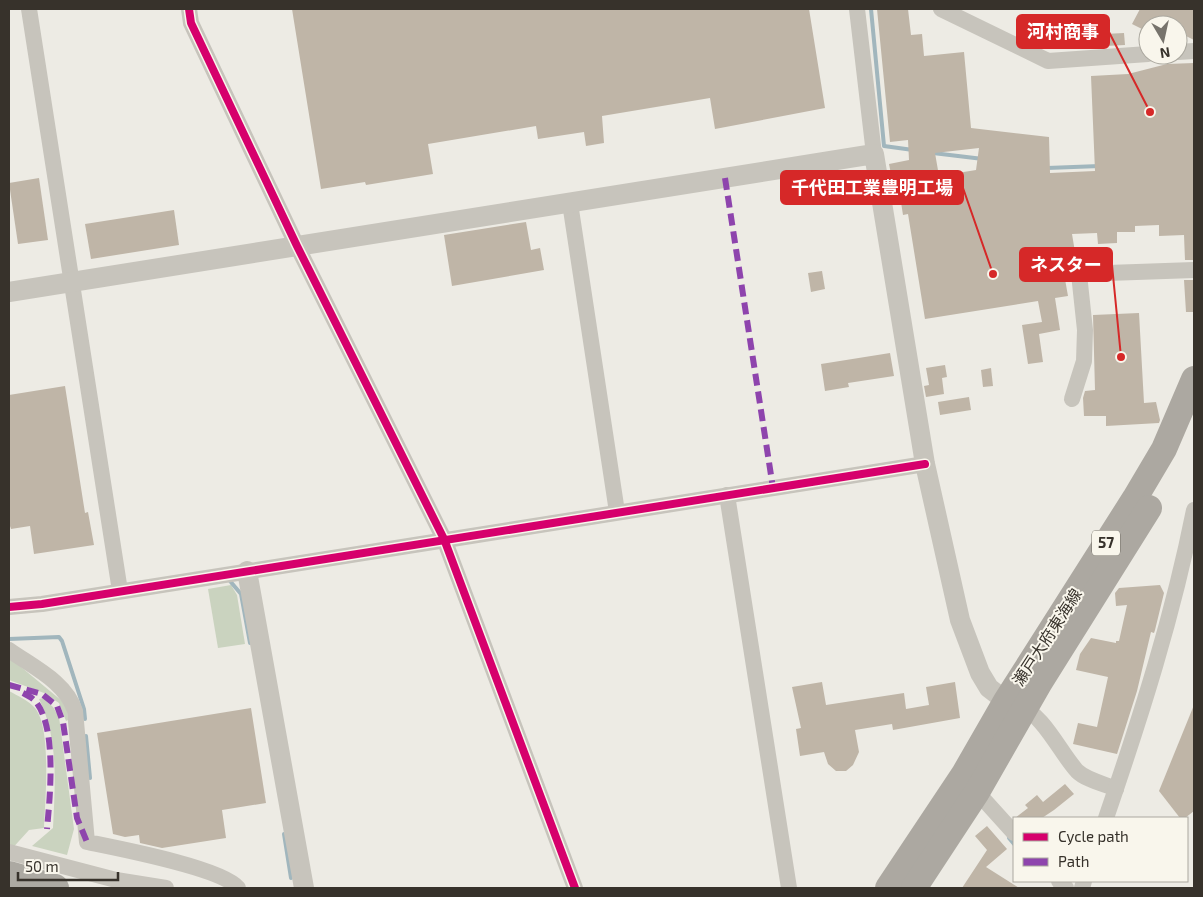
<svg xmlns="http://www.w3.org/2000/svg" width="1203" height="897" viewBox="0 0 1203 897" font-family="'Exo 2','Noto Sans JP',sans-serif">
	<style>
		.green { fill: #cad3bf }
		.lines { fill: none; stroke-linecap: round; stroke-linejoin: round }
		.stream { stroke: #a1b6bd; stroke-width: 4 }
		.building { fill: #bfb5a7; fill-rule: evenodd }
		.minor { stroke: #c7c4bc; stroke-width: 16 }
		.tertiary { stroke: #c7c4bc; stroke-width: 20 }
		.primary { stroke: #aca8a1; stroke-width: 26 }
		.trunk { stroke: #aca9a2; stroke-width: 28 }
		.quiet { stroke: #8e44ad; stroke-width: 6; stroke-dasharray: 12 6; stroke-linecap: butt }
		.cycleway-casing { stroke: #f9f6ec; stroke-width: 11 }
		.cycleway { stroke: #d6006c; stroke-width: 8 }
		.labels { text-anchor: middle; stroke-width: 4; stroke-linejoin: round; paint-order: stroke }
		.shield { fill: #f9f6ec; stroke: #716d65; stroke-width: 1 }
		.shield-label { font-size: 15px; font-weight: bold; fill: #37322b }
		.street-label { font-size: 16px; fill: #37322b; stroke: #f9f6ec }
		.leader { fill: none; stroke: #d62828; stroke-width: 2 }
		.callout-dot { fill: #d62828; stroke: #f9f6ec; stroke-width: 2 }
		.callout { fill: #d62828; stroke: #d62828; stroke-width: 2 }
		.callout-label { font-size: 18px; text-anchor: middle; font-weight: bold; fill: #fff }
	</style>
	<rect width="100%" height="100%" fill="#edebe4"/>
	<g class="green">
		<path d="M231 585 237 595 245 644 218 648 208 589Z"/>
		<path d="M9 657 62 701 67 710 68 720 66 721 59 703 44 693 9 680Z"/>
		<path d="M9 691C18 696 28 700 35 708 52 729 45 801 44 828L29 830 9 852Z"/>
		<path d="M43 698 53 707 59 717 74 829 67 855 32 846 53 828C55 784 59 739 39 699Z"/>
	</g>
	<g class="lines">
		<g class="stream">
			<path d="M871 9 884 146 913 150"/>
			<path d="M933 153 983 159"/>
			<path d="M1047 168 1100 166"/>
			<path d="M230 581 241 594 250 643"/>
			<path d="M9 639 59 637 62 641 84 709 85 719"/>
			<path d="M86 736 90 778"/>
			<path d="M284 834 291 878"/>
			<path d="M1009 838 1014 844"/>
		</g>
	</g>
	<g class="building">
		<path d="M292 9H809L825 108 715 129 710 98 602 116 604 143 586 146 584 132 538 139 536 126 428 144 433 174 366 185 365 182 321 189Z"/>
		<path d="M877 9H908L911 35 922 34 924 56 964 52 971 128 1049 137 1050 173 1095 171 1091 76 1128 74 1167 64 1194 63V260H1185L1184 235 1159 236V225L1135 226V232H1117V243L1098 244 1097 233 1072 234 1077 264 1063 268 1068 296 1055 298 1060 330 1039 334 1043 362 1028 364 1022 325 1042 322 1038 301 925 319 908 214 903 215 898 183 893 184 889 164 909 160 908 140 890 142ZM979 148 976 170 939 176 935 153Z"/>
		<path d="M1140 9H1194V40L1178 32V25H1148V32L1132 24Z"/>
		<path d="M1124 33 1125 45 1086 47 1085 35Z"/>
		<path d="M39 178 48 240 18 244 9 183Z"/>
		<path d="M174 210 179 245 91 259 85 224Z"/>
		<path d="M526 222 531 250 540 248 544 270 452 286 444 235Z"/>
		<path d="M822 271 825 289 811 292 808 273Z"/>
		<path d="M1184 280H1194V312H1186Z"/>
		<path d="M1139 313 1144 403 1156 402 1160 420 1159 423 1106 426V416H1084L1083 398 1085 391 1095 390 1093 315Z"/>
		<path d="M890 353 894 376 848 383 849 387 825 391 821 364Z"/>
		<path d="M945 365 947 377 942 378 944 394 926 397 924 386 929 385 926 368Z"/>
		<path d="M991 368 993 386 983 387 981 370Z"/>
		<path d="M65 386 85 513 88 512 94 545 34 554 30 526 11 529 9 523V395Z"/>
		<path d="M969 397 971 410 940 415 938 402Z"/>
		<path d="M1160 585 1164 593 1155 630 1154 633 1151 632 1137 691 1117 754 1073 744 1078 723 1097 727 1108 677 1076 670 1080 654 1091 638 1116 643V641H1119L1127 605 1116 606 1115 593 1119 588Z"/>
		<path d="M822 682 826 705 904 693 906 709 929 705 926 687 955 682 960 718 893 730 892 724 855 730 859 752 853 765 846 771H836L828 764 824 752 800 756 796 729 801 728 792 687Z"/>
		<path d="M1194 705V811L1185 818H1180L1159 791Z"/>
		<path d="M251 708 266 803 222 810 226 838 162 848 140 843 139 835 125 837 113 834 97 733Z"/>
		<path d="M1065 784 1074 794 1054 810 1042 818H1015L1028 808 1025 805 1037 795 1043 802Z"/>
		<path d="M987 826 1007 849 986 867 1019 888H962L987 850 975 836Z"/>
	</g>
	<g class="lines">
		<g class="minor">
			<path d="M29 9 120 591"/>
			<path d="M189 9 191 23 297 246 444 539 575 888"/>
			<path d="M857 9 874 154"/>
			<path d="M941 9 1048 61 1148 54"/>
			<path d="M1178 52 1194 51"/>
			<path d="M570 203 617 512"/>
			<path d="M1072 399 1084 361 1085 330 1079 274 1194 270"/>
			<path d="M727 495 789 888"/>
			<path d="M9 607 42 604 925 464"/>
			<path d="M9 650C33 667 66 682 75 711L87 842C116 848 222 868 238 888"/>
			<path d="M1018 705C1044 715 1059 751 1077 771 1086 780 1105 784 1116 789"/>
			<path d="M977 792 1014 833"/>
			<path d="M1106 818C1141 716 1173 616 1194 510"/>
			<path d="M9 852 116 880 166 888"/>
			<path d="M1059 881 1066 888"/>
			<path d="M1082 888 1084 881"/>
		</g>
		<g class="tertiary">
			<path d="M9 292 874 154 925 464 960 620 980 673 989 688 1006 701"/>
			<path d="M247 571 304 888"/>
		</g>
		<g class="primary">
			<path d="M888 888 964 774 1006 701 1135 498 1164 449 1194 379"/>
			<path d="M914 888 977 792 1040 682 1149 508"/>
		</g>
		<path class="trunk" d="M9 875 55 888"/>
		<g class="quiet">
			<path d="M725 178 773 488"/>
			<path d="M9 685 42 694 57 706 63 722 77 818 87 842"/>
			<path d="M23 693C27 695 33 698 36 702 57 729 50 796 47 829"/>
		</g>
		<g class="cycleway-casing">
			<g id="cycleway">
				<path d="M189 9 191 23 297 246 444 539 575 888"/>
				<path d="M9 607 42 604 925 464"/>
			</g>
		</g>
		<use href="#cycleway" class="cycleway"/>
	</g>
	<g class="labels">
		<rect class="shield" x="1092" y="530.5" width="28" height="25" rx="4"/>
		<g class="shield-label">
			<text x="1106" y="548">57</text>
		</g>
		<g class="street-label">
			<text transform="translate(1047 637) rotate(-57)" y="6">瀬戸大府東海線</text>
		</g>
	</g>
	<path class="leader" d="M1150 112L1109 32M993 274L963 188M1121 357L1112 265"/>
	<g class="callout-dot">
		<circle cx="1150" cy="112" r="5"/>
		<circle cx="993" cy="274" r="5"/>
		<circle cx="1121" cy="357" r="5"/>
	</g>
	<g class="callout">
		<rect x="1017" y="15" width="92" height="33" rx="5"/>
		<rect x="781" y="171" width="182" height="33" rx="5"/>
		<rect x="1020" y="248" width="92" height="33" rx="5"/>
	</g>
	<g class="callout-label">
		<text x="1063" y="38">河村商事</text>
		<text x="872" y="194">千代田工業豊明工場</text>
		<text x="1066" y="271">ネスター</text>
	</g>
	<rect width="1203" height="897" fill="none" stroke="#37322b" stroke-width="20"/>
	<rect x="1013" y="817" width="175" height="65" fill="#f9f6ec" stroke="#aba89f"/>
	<rect x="1023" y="833" width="25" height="8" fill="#d6006c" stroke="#aba89f"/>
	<text x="1058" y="842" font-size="15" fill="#37322b">Cycle path</text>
	<rect x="1023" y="858" width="25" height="8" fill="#8e44ad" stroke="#aba89f"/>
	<text x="1058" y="867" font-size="15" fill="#37322b">Path</text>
	<g transform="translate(1163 40) rotate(171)"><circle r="24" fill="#f9f6ec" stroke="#aba89f"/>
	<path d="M0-4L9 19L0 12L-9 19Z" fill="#77736c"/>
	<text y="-8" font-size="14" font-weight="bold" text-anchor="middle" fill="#37322b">N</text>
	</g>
	<path d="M18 872v8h100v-8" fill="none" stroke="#37322b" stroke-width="2.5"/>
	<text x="25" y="872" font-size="15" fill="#37322b" stroke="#f9f6ec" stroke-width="4" paint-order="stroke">50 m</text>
</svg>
